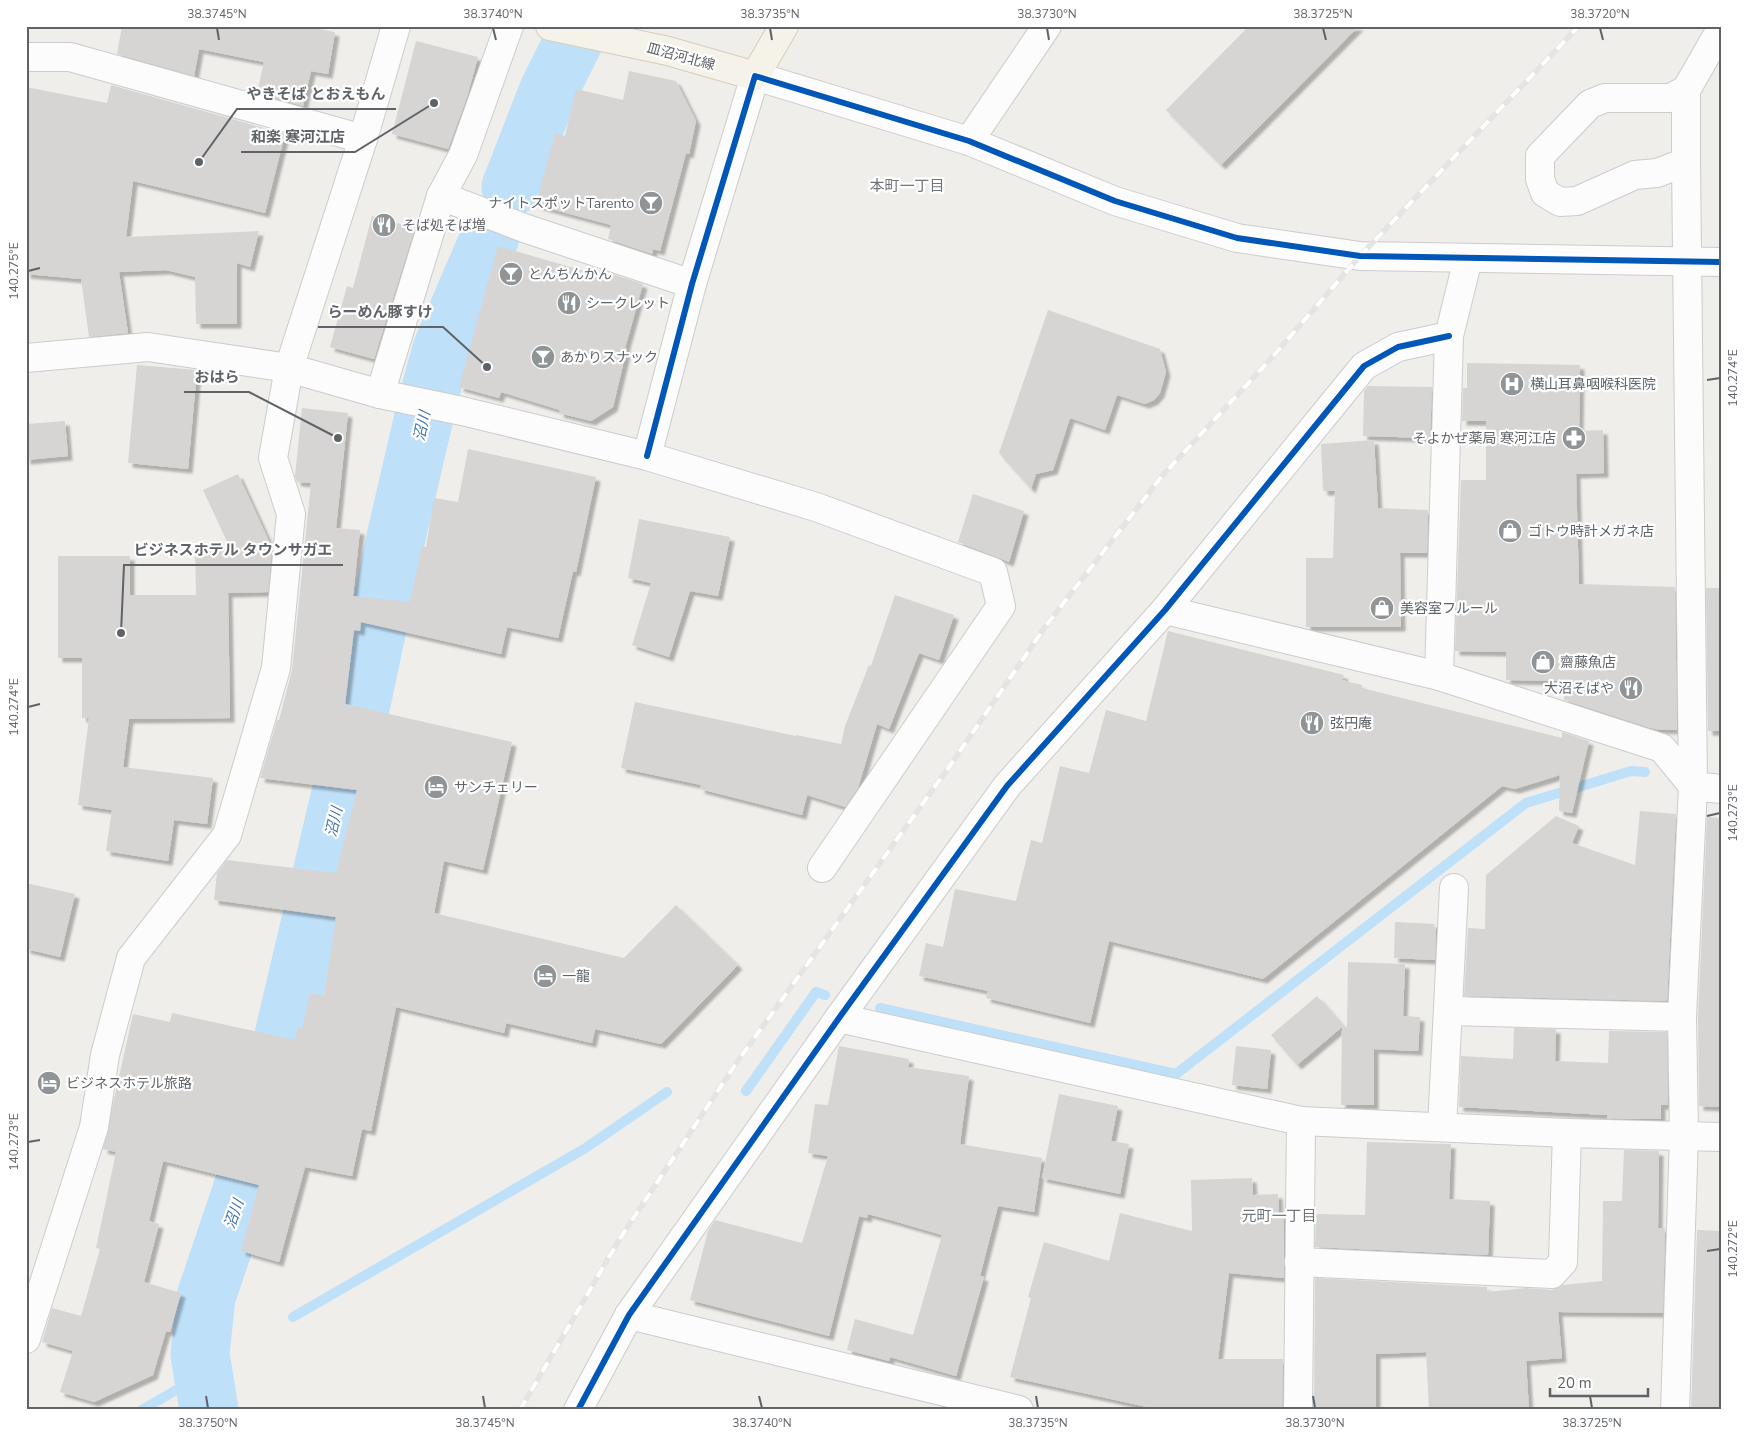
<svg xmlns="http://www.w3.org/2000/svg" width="1747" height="1436" viewBox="0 0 1747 1436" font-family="'Nunito Sans','Noto Sans JP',sans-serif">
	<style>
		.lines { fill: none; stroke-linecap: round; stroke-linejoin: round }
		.stream { stroke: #bfe0f9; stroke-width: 10 }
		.river { stroke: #bfe0f9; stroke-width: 59 }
		.building { fill: #d6d5d3; filter: url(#shadow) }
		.minor-casing { stroke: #cbcccc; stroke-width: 30 }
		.major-casing { stroke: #d7ceb8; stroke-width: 30 }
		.minor { stroke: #fdfcfc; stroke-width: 28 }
		.major { stroke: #f4f2e9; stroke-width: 28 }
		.rail-casing { stroke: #e4e4e4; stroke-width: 5.5 }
		.rail { stroke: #fff; stroke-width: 4; stroke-dasharray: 11; stroke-linecap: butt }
		.cycleway-casing { stroke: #fff; stroke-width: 9 }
		.cycleway { stroke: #0057b8; stroke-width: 6 }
		.ticks { fill: none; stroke: #5f6368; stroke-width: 2 }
		.labels { text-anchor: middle; stroke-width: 4.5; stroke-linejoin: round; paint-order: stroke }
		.street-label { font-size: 14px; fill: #5f6368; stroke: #fff }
		.poi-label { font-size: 14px; fill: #5f6368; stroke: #fff; text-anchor: start }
		.neighbourhood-label { font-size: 15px; fill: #70757a; stroke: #fff }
		.water-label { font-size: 15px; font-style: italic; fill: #4174aa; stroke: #fff }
		.leader { fill: none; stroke: #5f6368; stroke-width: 2 }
		.callout-dot { fill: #5f6368; stroke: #fff; stroke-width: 2 }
		.callout-label { font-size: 15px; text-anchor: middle; font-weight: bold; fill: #5f6368; stroke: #fff; stroke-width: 4.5; stroke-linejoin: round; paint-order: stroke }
		.neatline { fill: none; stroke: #5f6368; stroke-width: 2 }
		.ticks-label { font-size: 12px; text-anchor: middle; fill: #5f6368 }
	</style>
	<defs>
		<filter id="shadow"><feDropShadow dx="4.5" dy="4.5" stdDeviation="1" flood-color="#0004"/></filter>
	</defs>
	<rect width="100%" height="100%" fill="#efeeea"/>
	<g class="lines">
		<g class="stream">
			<path d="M880 1008 1176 1074 1526 803 1631 771 1645 772"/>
			<path d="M746 1091 816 992 825 995"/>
			<path d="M293 1317 584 1149 667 1092"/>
			<path d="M142 1410 183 1386"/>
		</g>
		<g class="river">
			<path d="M511 187 549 90 581 26"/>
			<path d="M209 1410 200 1354 206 1297 246 1179 278 1061 353 742 397 533 427 404 442 349 490 237"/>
		</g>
	</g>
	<g class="building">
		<path d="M122 26H303L335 32 328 74 311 71 303 106 257 93 264 62 199 49 194 76 117 54Z"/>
		<path d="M1249 26H1359L1221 165 1166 110Z"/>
		<path d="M416 41 478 57 467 97 448 149 392 134Z"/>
		<path d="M629 71 676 81 696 121 689 154 686 153 660 251 653 249 652 254 608 239 611 225 536 205 555 133 565 136 576 89 623 100Z"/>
		<path d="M111 85 285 134 265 213 133 181 126 237 259 231 250 267 237 263V324H196L195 277 166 270 119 272 128 333 89 337 81 279 26 274V87L107 103Z"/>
		<path d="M372 216 415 228 374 359 330 347 347 286 353 288Z"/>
		<path d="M498 246 598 275 600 270 643 284 625 348H627L613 407 591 421 559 413 560 410 501 392 499 398 459 387Z"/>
		<path d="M1048 310 1160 349 1166 372 1160 393 1154 400 1145 404 1117 395 1105 430 1070 418 1053 470 1036 474 1031 489 999 453Z"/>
		<path d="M1467 363 1580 365 1579 431 1603 430 1604 473 1576 474 1579 584 1675 587 1677 730 1654 729 1564 700V681L1506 680V652L1455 651 1461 480H1486V421H1462L1463 388H1467Z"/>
		<path d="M137 365 197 370 188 469 128 463Z"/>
		<path d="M1368 386 1432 387 1430 438 1363 436 1364 391Z"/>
		<path d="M302 408 348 413 336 528 360 530 353 596 410 602 422 546 426 547 434 498 458 502 468 449 596 477 576 572 573 571 558 638 507 627 501 654 361 622 360 631 354 630 345 704 512 742 483 870 444 861 434 913 624 958 676 905 738 965 661 1044 595 1029 592 1043 506 1023 504 1033 396 1007 371 1131 362 1129 352 1176 305 1167 279 1262 241 1251 259 1185 163 1161 149 1221 159 1224 144 1282 181 1293 170 1332 166 1331 153 1375 94 1402 60 1392 73 1351 42 1342 52 1308 81 1316 100 1249 96 1248 116 1152 103 1149 133 1014 170 1022 172 1013 295 1040 297 1028 302 1029 310 993 324 996 336 917 214 900 217 873 227 860 336 873 357 790 260 778 277 720H279L292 670 311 483 297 482 295 476Z"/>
		<path d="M65 421 68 456 26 460V424Z"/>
		<path d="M1374 440 1378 508 1428 510 1427 553H1400L1401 627H1306V558H1333L1335 491H1323L1321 444Z"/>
		<path d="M238 474 272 548 268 592 228 593 230 718 129 719 123 767 213 778 207 824 174 820 168 861 106 851 112 810 78 805 89 718H82V658H58V556H130V595H196L195 548H230L203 490Z"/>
		<path d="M973 494 1024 511 1009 562 958 542Z"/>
		<path d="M639 519 730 537 718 596 690 591 669 657 632 645 651 583 628 578Z"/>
		<path d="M1706 588H1721V731H1708Z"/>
		<path d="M895 595 954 615 939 660 919 653 889 729 877 724 858 788 845 807 807 795 802 815 700 789 701 785 621 768 635 702 796 736V735L841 744 845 726 869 665 871 666Z"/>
		<path d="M1168 631 1344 675 1342 680 1362 685V688L1562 738V732L1589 741 1572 813 1559 811 1560 775 1515 789 1502 786 1263 979 1109 941 1090 1023 986 998 988 991 919 976 926 943 943 947 955 889 1016 901 1031 840 1042 843 1060 766 1089 773 1106 710 1146 721Z"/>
		<path d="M1640 811 1676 814 1667 1001 1464 996 1468 928 1485 929 1486 875 1556 816 1579 826 1572 843 1635 865Z"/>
		<path d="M1707 817 1721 818V1107L1699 1106 1698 1017Z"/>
		<path d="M26 883 75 894 60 957 26 949Z"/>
		<path d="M1395 922 1435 924 1434 927H1436L1435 960 1394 958Z"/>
		<path d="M1348 962 1405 964 1403 1016 1420 1017 1418 1051 1374 1049V1105H1341L1342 1027 1297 1065 1271 1035 1317 996 1347 1030Z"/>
		<path d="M1514 1028 1556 1029 1555 1061 1608 1063 1609 1031 1667 1032 1668 1105H1661V1119H1624L1607 1118V1115L1459 1107 1461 1056 1513 1059Z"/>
		<path d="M839 1046 909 1059 908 1067 969 1076 960 1144 1042 1158 1034 1212 998 1206 980 1276 984 1277 956 1376 890 1357 889 1361 847 1350 855 1319 913 1335 942 1235 894 1221 868 1214 867 1218 859 1216 829 1336 690 1300 708 1231 715 1220 802 1243 828 1156 808 1153 815 1104 828 1105Z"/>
		<path d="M1236 1046 1271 1050 1267 1089 1232 1085Z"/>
		<path d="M1059 1094 1118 1106 1111 1141 1129 1144 1120 1194 1042 1178Z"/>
		<path d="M1367 1142 1451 1144 1449 1199 1490 1201 1488 1255 1315 1247 1316 1214 1365 1215Z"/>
		<path d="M1624 1150 1659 1151 1658 1228H1665L1663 1313 1558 1312 1562 1358 1526 1361 1529 1410H1429L1426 1352 1376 1354V1410H1314L1315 1278 1487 1287V1292L1526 1288 1552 1290 1563 1285 1602 1281 1603 1201H1622Z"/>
		<path d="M1252 1178 1253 1195 1278 1194 1279 1214H1284V1278L1229 1273 1218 1359H1283L1282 1410H1161L1010 1377 1031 1298 1028 1297 1044 1242 1109 1261 1120 1213 1192 1231 1191 1180Z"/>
		<path d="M1697 1230 1721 1231V1410H1691Z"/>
	</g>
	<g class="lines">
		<g class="minor-casing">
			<g id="minor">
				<path d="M1721 29 1686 90V162L1693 786 1721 789"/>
				<path d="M26 57H70L363 139"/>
				<path d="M969 141 1047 26"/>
				<path d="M1686 162 1657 173 1635 175 1577 201 1560 202 1545 193 1540 179V156L1590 104 1605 98H1670L1686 90"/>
				<path d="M441 196 524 228 692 284"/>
				<path d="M26 358 148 347 289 368 380 394 462 411 647 456 816 507 993 572 1001 606 822 868"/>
				<path d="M380 394 441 196 463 155 509 26"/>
				<path d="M647 456 692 284 755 76 969 141 1115 201 1237 238 1360 256 1721 262"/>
				<path d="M1165 610 1439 676 1662 748 1693 786 1682 1017 1684 1135 1675 1410"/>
				<path d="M1439 676 1449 336 1468 259"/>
				<path d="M1448 1011 1682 1017"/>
				<path d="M839 1018 1301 1121 1567 1133 1721 1137"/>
				<path d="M1442 1127 1454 888"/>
				<path d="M1299 1262 1552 1274 1563 1262 1567 1133"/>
				<path d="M629 1315 1019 1410"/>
				<path d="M26 1339 94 1127 105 1055 131 958 227 835 276 668 291 514 273 458 289 368 363 139 396 26"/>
				<path d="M578 1410 629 1315 839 1018 1007 786 1165 610 1364 366 1398 347 1449 336"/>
				<path d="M1298 1410 1301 1121"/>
			</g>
		</g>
		<g class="major-casing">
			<path id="major" d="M550 26 668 51 755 76 784 26"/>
		</g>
		<use href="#minor" class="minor"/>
		<use href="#major" class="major"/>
		<g class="rail-casing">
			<path id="rail" d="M520 1410 619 1240 735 1065 949 767 1045 627 1162 476 1268 362 1360 256 1579 26"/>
		</g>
		<use href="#rail" class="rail"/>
		<g class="cycleway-casing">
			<g id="cycleway">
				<path d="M647 456 692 284 755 76 969 141 1115 201 1237 238 1360 256 1721 262"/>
				<path d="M578 1410 629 1315 839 1018 1007 786 1165 610 1364 366 1398 347 1449 336"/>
			</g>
		</g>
		<use href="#cycleway" class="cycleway"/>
	</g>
	<path class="ticks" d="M217 28 219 40M493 28 496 40M770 28 772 40M1047 28 1049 40M1323 28 1326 40M1600 28 1603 40M28 271 40 268M1707 380 1720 378M28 707 40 704M1707 816 1720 813M28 1142 40 1140M1707 1251 1720 1249M206 1396 208 1408M483 1396 485 1408M759 1396 762 1408M1036 1396 1038 1408M1313 1396 1315 1408M1590 1396 1592 1408"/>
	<defs>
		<g id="bar-disc" transform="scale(1.25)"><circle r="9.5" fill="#919496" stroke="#fff"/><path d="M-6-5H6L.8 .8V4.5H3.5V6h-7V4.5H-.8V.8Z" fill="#fff"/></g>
		<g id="restaurant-disc" transform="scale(1.25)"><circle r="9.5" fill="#919496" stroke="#fff"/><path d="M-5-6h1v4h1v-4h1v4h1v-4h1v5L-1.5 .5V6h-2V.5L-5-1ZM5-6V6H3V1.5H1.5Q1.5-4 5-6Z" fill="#fff"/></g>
		<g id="hospital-disc" transform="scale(1.25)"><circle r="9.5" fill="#919496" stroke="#fff"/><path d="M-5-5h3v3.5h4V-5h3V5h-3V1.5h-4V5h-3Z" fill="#fff"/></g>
		<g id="pharmacy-disc" transform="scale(1.25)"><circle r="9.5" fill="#919496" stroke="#fff"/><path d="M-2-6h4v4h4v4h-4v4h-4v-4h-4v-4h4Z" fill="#fff"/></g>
		<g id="shop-disc" transform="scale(1.25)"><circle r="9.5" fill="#919496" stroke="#fff"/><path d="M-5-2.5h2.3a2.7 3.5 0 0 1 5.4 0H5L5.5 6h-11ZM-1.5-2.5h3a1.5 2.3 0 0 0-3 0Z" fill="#fff"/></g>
		<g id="hotel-disc" transform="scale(1.25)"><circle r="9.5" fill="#919496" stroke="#fff"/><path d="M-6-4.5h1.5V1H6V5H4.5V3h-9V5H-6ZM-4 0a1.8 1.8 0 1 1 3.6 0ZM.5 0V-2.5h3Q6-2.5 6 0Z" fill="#fff"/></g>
	</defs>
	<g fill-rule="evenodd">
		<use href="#bar-disc" x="651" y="203"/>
		<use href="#restaurant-disc" x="384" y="225"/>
		<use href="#bar-disc" x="511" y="274"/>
		<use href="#restaurant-disc" x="569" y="303"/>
		<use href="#bar-disc" x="543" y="357"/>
		<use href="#hospital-disc" x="1512" y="384"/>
		<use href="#pharmacy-disc" x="1574" y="438"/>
		<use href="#shop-disc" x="1510" y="531"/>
		<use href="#shop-disc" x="1382" y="608"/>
		<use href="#shop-disc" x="1543" y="662"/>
		<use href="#restaurant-disc" x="1631" y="688"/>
		<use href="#restaurant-disc" x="1312" y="723"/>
		<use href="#hotel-disc" x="436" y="787"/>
		<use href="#hotel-disc" x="545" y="976"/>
		<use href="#hotel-disc" x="49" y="1083"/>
	</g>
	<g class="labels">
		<g class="street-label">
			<text transform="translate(681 56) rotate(15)" y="5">皿沼河北線</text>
		</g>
		<g class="poi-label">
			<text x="634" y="208" text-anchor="end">ナイトスポットTarento</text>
			<text x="402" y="230">そば処そば増</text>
			<text x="528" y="279">とんちんかん</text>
			<text x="586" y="308">シークレット</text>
			<text x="560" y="362">あかりスナック</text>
			<text x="1530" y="389">横山耳鼻咽喉科医院</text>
			<text x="1556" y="443" text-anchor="end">そよかぜ薬局 寒河江店</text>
			<text x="1528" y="536">ゴトウ時計メガネ店</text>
			<text x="1400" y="613">美容室フルール</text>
			<text x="1560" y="667">齋藤魚店</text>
			<text x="1614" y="693" text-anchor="end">大沼そばや</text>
			<text x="1330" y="728">弦円庵</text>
			<text x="454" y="792">サンチェリー</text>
			<text x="562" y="981">一龍</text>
			<text x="66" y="1088">ビジネスホテル旅路</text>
		</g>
		<g class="neighbourhood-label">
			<text x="907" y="191">本町一丁目</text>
			<text x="1279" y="1221">元町一丁目</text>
		</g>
		<g class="water-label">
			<text transform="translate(422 426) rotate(-78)" y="5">沼川</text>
			<text transform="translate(334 822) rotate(-77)" y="5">沼川</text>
			<text transform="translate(234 1214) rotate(-71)" y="5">沼川</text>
		</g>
	</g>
	<path class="leader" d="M199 162L237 109H396M434 103L355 152H241M487 367L443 327H318M338 438L249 392H184M121 633L124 565H343"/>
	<g class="callout-dot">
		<circle cx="199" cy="162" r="5"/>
		<circle cx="434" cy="103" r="5"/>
		<circle cx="487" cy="367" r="5"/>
		<circle cx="338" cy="438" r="5"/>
		<circle cx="121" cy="633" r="5"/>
	</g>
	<g class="callout-label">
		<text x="316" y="99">やきそば とおえもん</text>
		<text x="298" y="142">和楽 寒河江店</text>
		<text x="380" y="317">らーめん豚すけ</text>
		<text x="217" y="382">おはら</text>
		<text x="233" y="555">ビジネスホテル タウンサガエ</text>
	</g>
	<rect width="1747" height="1436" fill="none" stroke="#ffffff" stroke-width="55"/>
	<path d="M1550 1388v8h98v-8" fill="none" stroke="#5f6368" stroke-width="2.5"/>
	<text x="1557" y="1388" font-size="15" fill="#5f6368" stroke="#ffffff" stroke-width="4" paint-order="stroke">20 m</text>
	<rect x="28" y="28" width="1692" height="1380" class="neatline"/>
	<g class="ticks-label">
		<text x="217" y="18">38.3745°N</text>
		<text x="493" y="18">38.3740°N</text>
		<text x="770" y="18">38.3735°N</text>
		<text x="1047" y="18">38.3730°N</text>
		<text x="1323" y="18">38.3725°N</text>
		<text x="1600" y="18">38.3720°N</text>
		<text transform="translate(14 271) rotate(-90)" y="4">140.275°E</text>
		<text transform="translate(1733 378) rotate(-90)" y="4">140.274°E</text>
		<text transform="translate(14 707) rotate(-90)" y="4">140.274°E</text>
		<text transform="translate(1733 813) rotate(-90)" y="4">140.273°E</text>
		<text transform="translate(14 1142) rotate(-90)" y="4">140.273°E</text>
		<text transform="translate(1733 1249) rotate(-90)" y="4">140.272°E</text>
		<text x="208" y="1427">38.3750°N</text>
		<text x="485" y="1427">38.3745°N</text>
		<text x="762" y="1427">38.3740°N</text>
		<text x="1038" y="1427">38.3735°N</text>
		<text x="1315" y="1427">38.3730°N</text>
		<text x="1592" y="1427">38.3725°N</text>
	</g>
</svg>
